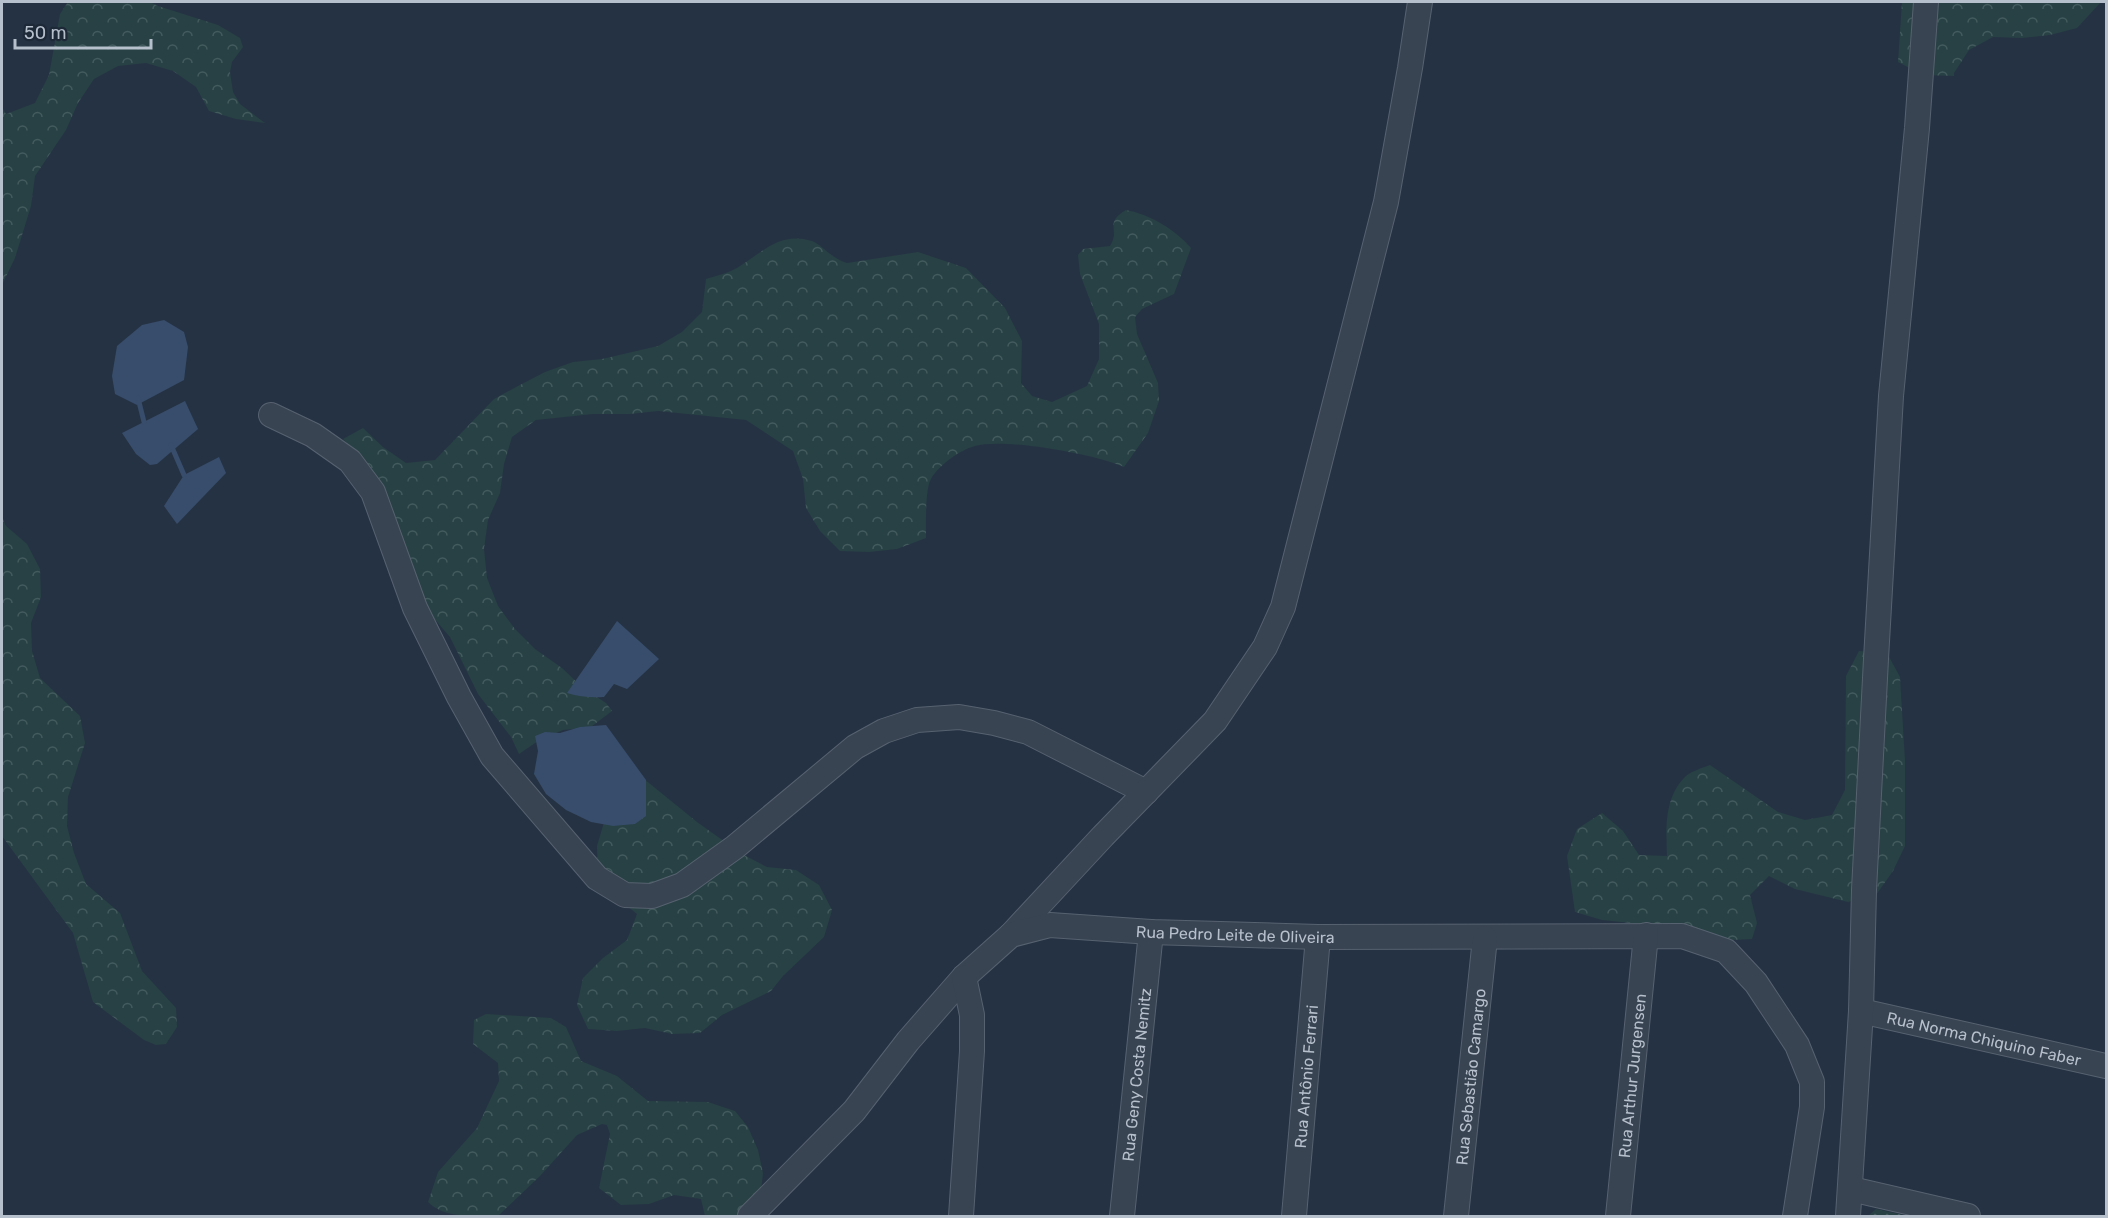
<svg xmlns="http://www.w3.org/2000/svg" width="2108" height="1218" viewBox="0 0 2108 1218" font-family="Rubik,sans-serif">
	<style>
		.grass { fill: url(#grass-dots) }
		.forest { fill: url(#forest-crowns) }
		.water { fill: #384d6b }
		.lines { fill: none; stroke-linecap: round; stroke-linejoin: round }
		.stream { stroke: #384d6b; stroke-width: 5 }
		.minor-casing { stroke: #576270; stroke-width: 26 }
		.minor { stroke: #394452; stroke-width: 24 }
		.labels { text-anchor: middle; stroke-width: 4.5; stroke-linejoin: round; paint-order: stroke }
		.street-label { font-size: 16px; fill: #b6bfcc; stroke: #1e2938 }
	</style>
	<defs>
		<pattern id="grass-dots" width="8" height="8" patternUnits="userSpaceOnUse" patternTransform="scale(1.5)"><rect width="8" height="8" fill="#274144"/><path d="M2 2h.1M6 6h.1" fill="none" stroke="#445b5e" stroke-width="1.8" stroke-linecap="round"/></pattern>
		<pattern id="forest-crowns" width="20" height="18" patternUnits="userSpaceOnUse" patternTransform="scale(1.5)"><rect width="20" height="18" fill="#274144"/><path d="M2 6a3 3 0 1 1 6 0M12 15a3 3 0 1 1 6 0" fill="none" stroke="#445b5e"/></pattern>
	</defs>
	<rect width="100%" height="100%" fill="#253243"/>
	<path class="grass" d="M1876 1209 1908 1216H1868Z"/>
	<g class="forest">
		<path d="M68 2H150L158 6 218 25 240 38 243 47 232 62 230 72 233 92 240 104 265 123 236 119 209 111 196 87 173 71 146 63 118 66 94 79 78 103 66 130 35 176 31 206 15 258 2 285V107L6 114 35 103 49 75 60 14Z"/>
		<path d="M1902 2H2101L2077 28 2050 35 2022 38 1993 37 1969 50 1954 73V76L1923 75 1898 62Z"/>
		<path d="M1126 210C1149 214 1176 230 1191 248L1174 294 1142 309 1135 317 1137 334 1158 383 1159 401 1148 433 1124 467C1094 454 1006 438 975 446 960 450 939 465 931 479 925 489 926 525 926 538L897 549 869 552 840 551 820 531 806 508 803 479 793 451 746 420 658 411 630 414H593L536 420 512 437 504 464 500 493 488 520 484 549 487 578 498 606 515 629 535 649 562 668 582 687 606 703 612 711 591 727 563 730 538 741 519 754 511 737 478 694 450 637 425 608 363 460 343 439 363 428 383 447 406 463 435 460 494 399 518 386 545 372 573 362 602 359 658 346 682 332 702 312 706 279C716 276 728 273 737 268 762 253 779 231 812 241 823 245 830 258 847 263L918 252 966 268 1005 308 1022 341 1021 383 1032 396 1052 402 1087 386 1099 359V324L1080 274 1078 255 1083 249 1110 246C1121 229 1103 224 1126 210Z"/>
		<path d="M2 517 6 526 27 544 40 569 41 597 31 623 32 651 40 678 80 716 85 743 68 797 67 826 74 853 86 884 120 913 142 971 176 1008 177 1027 166 1044 156 1045 144 1040 93 1002 73 933 2 836Z"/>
		<path d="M1859 651 1887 653 1900 677 1905 761V846L1893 871 1876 895 1848 902 1795 889 1769 876 1750 895 1757 923 1752 939 1713 941 1658 931 1631 923 1602 920 1575 912 1567 856 1577 829 1602 813 1623 831 1639 855 1667 856C1666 829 1664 799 1684 778 1689 772 1702 768 1710 765L1778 812 1805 820 1832 815 1845 790 1846 676Z"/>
		<path d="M633 770 697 822 742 854 767 867 796 870 819 885 832 910 824 937 783 976 771 991 722 1015 700 1033 672 1034 645 1028 617 1031 588 1029 577 1005 583 978 603 958 627 940 637 914 615 896 598 874 597 846 605 819Z"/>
		<path d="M486 1014 551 1018 566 1027 581 1061 617 1076 648 1101 708 1102 735 1111 748 1127 758 1150 763 1173 761 1191 743 1216H705L701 1199 674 1195 649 1204 621 1205 599 1188 610 1134 607 1125 602 1124 577 1135 540 1176 499 1215 493 1216C470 1216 444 1218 428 1202L438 1172 477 1128 499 1081 498 1063 473 1044 474 1020Z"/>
	</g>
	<g class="water">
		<path d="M164 320 184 332 188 347 184 380 137 405 115 394 112 376 117 346 142 325Z"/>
		<path d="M185 401 198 429 157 464 150 465 136 454 122 433Z"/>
		<path d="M219 457 226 473 177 524 164 506 184 475Z"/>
		<path d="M617 621 659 659 627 689 614 684 604 697C591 698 580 697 567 693Z"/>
		<path d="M606 725 646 780V816L635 824 613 826 591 822 566 810 546 794 534 774 538 751 535 736 545 732 560 733 580 727Z"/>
	</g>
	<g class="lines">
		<g class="stream">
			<path d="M138 398 144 422"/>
			<path d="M171 445 184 475"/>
		</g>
		<g class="minor-casing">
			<g id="minor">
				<path d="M271 415 313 435 350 461 373 492 415 608 459 697 492 756 597 878 625 895 652 896 682 885 735 847 855 747 884 731 917 720 959 717 994 723 1028 732 1146 792"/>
				<path d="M1011 935 1103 836 1215 721 1265 647 1283 607 1386 202 1410 68 1420 2"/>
				<path id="s1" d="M1861 1011 2106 1066"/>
				<path d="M1851 1189 1968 1216"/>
				<path id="s2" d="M750 1216 854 1111 908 1041 964 977 1011 935 1050 925 1151 932 1318 937 1682 936 1726 951 1756 983 1797 1045 1812 1082V1107L1795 1216"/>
				<path d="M961 1216 972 1051V1015L964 977"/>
				<path id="s3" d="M1122 1216 1151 932"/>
				<path id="s4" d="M1294 1216 1318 937"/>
				<path id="s5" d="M1456 1216 1485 938"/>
				<path id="s6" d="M1618 1216 1646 935"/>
				<path d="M1848 1216 1861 1011 1864 890 1876 659 1891 396 1917 128 1926 2"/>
			</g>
		</g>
		<use href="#minor" class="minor"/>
	</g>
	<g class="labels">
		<g class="street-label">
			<text dy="6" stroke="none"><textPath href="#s2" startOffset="610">Rua Pedro Leite de Oliveira</textPath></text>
			<text dy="6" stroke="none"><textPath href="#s1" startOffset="126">Rua Norma Chiquino Faber</textPath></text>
			<text dy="6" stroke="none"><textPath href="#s3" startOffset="142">Rua Geny Costa Nemitz</textPath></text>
			<text dy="6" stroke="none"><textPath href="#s6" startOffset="141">Rua Arthur Jurgensen</textPath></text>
			<text dy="6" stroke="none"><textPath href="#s4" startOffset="140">Rua Antônio Ferrari</textPath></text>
			<text dy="6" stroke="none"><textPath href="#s5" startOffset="140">Rua Sebastião Camargo</textPath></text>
		</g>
	</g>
	<rect width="2108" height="1218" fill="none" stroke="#b6bfcc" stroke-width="6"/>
	<path d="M15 39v9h136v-9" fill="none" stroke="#b6bfcc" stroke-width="3"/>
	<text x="24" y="39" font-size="18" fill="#b6bfcc" stroke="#1e2938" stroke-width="4.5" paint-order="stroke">50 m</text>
</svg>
